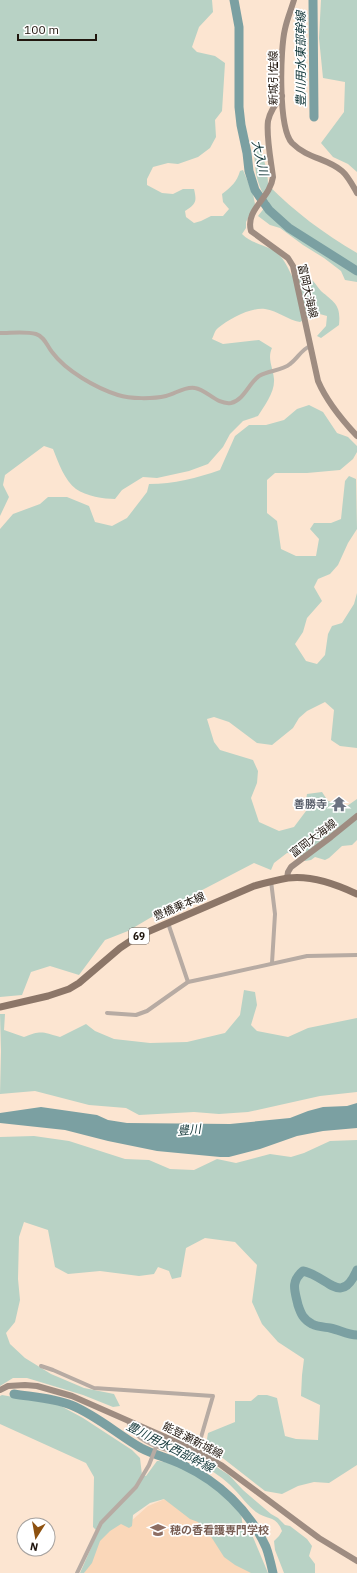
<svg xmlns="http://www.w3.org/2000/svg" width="357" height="1573" viewBox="0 0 357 1573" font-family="'IBM Plex Sans','Noto Sans JP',sans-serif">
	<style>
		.built { fill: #fad7b9 }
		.green { fill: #b8d2c5 }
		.water { fill: #7ba0a2 }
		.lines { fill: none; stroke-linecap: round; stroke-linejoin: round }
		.river { stroke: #7ba0a2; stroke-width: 9 }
		.minor { stroke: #b7aba3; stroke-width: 4 }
		.secondary { stroke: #9e8c81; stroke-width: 6 }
		.primary { stroke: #8c7668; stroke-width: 7 }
		.labels { text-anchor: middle; stroke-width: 3.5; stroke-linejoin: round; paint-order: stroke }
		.shield { fill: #fff; stroke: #635c56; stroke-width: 1 }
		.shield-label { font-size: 10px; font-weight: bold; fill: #20160e }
		.street-label { font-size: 11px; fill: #20160e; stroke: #fff }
		.worship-label { font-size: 11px; font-weight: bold; fill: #5b616d; stroke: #fff; text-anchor: end }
		.education-label { font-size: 11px; font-weight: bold; fill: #785e54; stroke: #fff; text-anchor: start }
		.water-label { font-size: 12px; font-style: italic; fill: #123739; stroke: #fff }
	</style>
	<rect width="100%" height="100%" fill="#fce5d1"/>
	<path class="built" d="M167 1498 201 1522 253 1573H84L101 1536 117 1524 129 1523 148 1506Z"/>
	<g class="green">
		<path d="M0 0H212L213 12 199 27 192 47 197 52 215 56 225 63 222 111 215 120 216 137 210 148 198 157 178 164 168 163 153 167 147 179V185L162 193 173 194 183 189H194C197 202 196 204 185 211L186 217 194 223 201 221 211 216H223L229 209 223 202 222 194C231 187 237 182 240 171L243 170 253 194 255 204 246 222V228L242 234C251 243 262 244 273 250 283 256 287 266 292 276 299 276 308 276 313 281 316 284 318 288 321 291 335 303 341 305 339 325L321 338 317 336 326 326 327 316 316 313 300 322C288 320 278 311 265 309 251 307 229 319 218 328 215 330 214 335 212 339L223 344 259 340 272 348C267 359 273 367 274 379 275 392 265 405 258 416L243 421 230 434 223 447 208 464 189 471 157 478 143 477 122 490 115 499C104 499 86 496 76 489 65 481 58 462 53 449L44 446 5 475 3 485 9 497 0 516Z"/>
		<path d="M321 0H357V172L348 164 333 157 321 143 344 112 345 82 323 78 319 38Z"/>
		<path d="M254 147H258C265 160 268 171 268 185 295 212 323 233 357 253V282L345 280 341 271 324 258 303 245 280 228 270 225 258 216 269 202C255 184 255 169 254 147Z"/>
		<path d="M309 405 323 412 337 433 348 437 357 446V452L353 459 340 470 307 473H275L267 480V513L277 521 281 549 296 556H316L319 539 310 529 314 523H331L341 519 345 481 349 476 356 479 357 529 348 543 338 565 330 574 318 579 314 587 322 601 307 618 303 632 295 644 306 661 317 664 325 655 328 634 332 626 342 623 354 604 357 593V748L340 746 331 740 334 710 325 702 307 711 299 718 293 728 272 745 257 743 229 722 214 717 207 719 214 742 220 750 253 760 258 771 257 783 251 798 259 822 279 831 294 827 309 807 306 800 307 794 322 792 328 801 347 806 357 799V840L352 845 342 846 329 858 325 860 315 857 311 860 305 861 298 854 287 853 274 863 271 870 254 863 160 912 128 931 105 940 79 975 50 966 31 972 22 995 0 997V529L13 514 40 504 48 497H67L89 506 95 522 112 526 127 518 147 492 149 484C174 484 197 478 220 470L235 436 249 425H266L284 420 297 409Z"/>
		<path d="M244 990 255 992 257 1005 251 1025 257 1031 288 1037 308 1028 357 1018V1092L320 1096 248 1112 219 1114 194 1112 139 1115 126 1108 89 1105 35 1091 0 1094 1 1051 0 1014H5L4 1030 24 1037C41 1030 43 1032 60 1037L86 1024 95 1031 114 1039 150 1043 187 1042 225 1033 240 1015Z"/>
		<path d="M34 1136 69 1141 125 1159 149 1160 170 1169 194 1170 217 1159 236 1163 270 1154 291 1157 304 1153 330 1141 357 1140V1465L329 1483 314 1482 298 1486 282 1494 265 1491 206 1445 208 1433 235 1422V1401H251L258 1395H267L277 1398 285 1436 296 1439 318 1440 320 1405 301 1396 302 1375 304 1359 278 1342 262 1324 252 1302 257 1265 235 1242 205 1238 186 1248 181 1277 172 1279 169 1271 158 1267 154 1274 139 1276 100 1271 68 1274 55 1267 48 1230 24 1222 19 1237 18 1279 20 1300 15 1322 6 1333 10 1344 25 1358 51 1374 84 1388 114 1394 120 1406 113 1407 83 1395 27 1378H13L0 1386V1137Z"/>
		<path d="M2 1395 59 1405 83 1418 132 1450 140 1458 142 1475 146 1476 157 1461C179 1461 231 1495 241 1514 242 1518 242 1523 243 1526L250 1530 268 1573H251L235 1565 224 1557 210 1535 198 1522 190 1519 164 1499 150 1503 133 1515 132 1526 129 1528 121 1524 110 1531 100 1541 92 1563 84 1573H80L98 1532 93 1527 94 1477 86 1463 0 1424V1396Z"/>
		<path d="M200 1461 212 1464 229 1475 243 1490 271 1514 278 1518 285 1525 290 1526 307 1539 312 1546 309 1556 315 1564V1573H284L275 1550 274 1541 279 1536 282 1531C276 1515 267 1520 256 1512 247 1505 242 1497 234 1489 224 1478 212 1471 199 1463Z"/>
	</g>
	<path class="water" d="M357 1103V1128L323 1131 297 1136 260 1149 229 1157H220L157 1151 108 1141 65 1130 0 1123V1113L41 1107 97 1115 108 1120 127 1123 230 1124 290 1118 308 1111 323 1107 347 1106Z"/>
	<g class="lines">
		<g class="river">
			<path d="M234 0 239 27V107L241 125 247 153 249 171 255 190 269 210 289 228 357 271"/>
			<path d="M313 0 314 117"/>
			<path d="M357 1270C341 1307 328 1276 303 1271 290 1282 295 1291 298 1305 301 1314 303 1319 312 1324 318 1327 324 1327 330 1328 340 1330 347 1335 357 1335"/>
			<path d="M14 1394C33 1397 53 1398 71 1405 96 1415 117 1434 141 1448 154 1455 169 1458 183 1465 219 1482 249 1510 266 1547 269 1555 271 1564 273 1573"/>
		</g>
		<g class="minor">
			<path d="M0 333C11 333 26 331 36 334 45 337 47 346 52 352 66 371 96 388 118 395 130 399 153 399 166 396 175 394 185 386 195 388 207 390 217 405 231 403 244 400 249 383 259 376 269 370 282 371 290 364 297 359 302 349 310 346"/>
			<path d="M271 881 275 914 272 963"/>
			<path d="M168 923 188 982"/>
			<path d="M107 1013 136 1015 147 1011 188 982 221 975 307 956 357 955"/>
			<path d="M41 1366 53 1370 94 1388 213 1396 197 1451"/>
			<path d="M128 1420C133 1446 180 1454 202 1458L204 1455"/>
			<path d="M77 1573 101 1523 136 1487 149 1465 156 1447"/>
		</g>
		<g class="secondary">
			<path d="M294 0C291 10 287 19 285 29 280 49 278 128 292 143 308 159 327 158 342 171 348 176 353 186 357 193"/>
			<path d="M282 96C276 103 270 111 268 121 266 136 271 161 273 177 270 199 245 209 251 231L288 258 293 266 318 381C327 402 342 420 357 436"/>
			<path d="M287 878 288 872 291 867 331 837 357 816"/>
			<path d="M0 1390 8 1386 25 1385 37 1386 72 1396 197 1451 221 1465 319 1538 357 1561"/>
		</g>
		<path class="primary" d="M0 1007 48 996 69 989 79 983 120 948 138 936 254 886C265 883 276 880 288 878 311 875 336 884 357 894"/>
	</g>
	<defs>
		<g id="temple-bare" transform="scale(1.2)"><path d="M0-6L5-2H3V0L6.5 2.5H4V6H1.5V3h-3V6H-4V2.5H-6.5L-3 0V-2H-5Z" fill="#6b7280" stroke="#fff" stroke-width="2.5" paint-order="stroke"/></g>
		<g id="university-bare" transform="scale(1.2)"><path d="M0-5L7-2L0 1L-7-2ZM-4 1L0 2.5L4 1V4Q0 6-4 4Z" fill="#8d6e63" stroke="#fff" stroke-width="2.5" paint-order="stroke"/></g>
	</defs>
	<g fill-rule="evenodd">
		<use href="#temple-bare" x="339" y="804"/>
		<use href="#university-bare" x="158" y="1530"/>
	</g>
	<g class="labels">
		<rect class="shield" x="129" y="928" width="20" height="16" rx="3"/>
		<g class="shield-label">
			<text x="139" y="940">69</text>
		</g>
		<g class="street-label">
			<text transform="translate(273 78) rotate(-90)" y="4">新城引佐線</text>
			<text transform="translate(308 291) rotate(77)" y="4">富岡大海線</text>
			<text transform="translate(313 838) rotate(-37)" y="4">富岡大海線</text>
			<text transform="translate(179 906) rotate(-23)" y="4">豊橋乗本線</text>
			<text transform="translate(193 1440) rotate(27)" y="4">能登瀬新城線</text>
		</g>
		<g class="worship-label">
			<text x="327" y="808">善勝寺</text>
		</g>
		<g class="education-label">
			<text x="170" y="1534">穂の香看護専門学校</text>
		</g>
		<g class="water-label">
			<text transform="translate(301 59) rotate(-90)" y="4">豊川用水東部幹線</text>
			<text transform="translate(260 158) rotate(77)" y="4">大入川</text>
			<text transform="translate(189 1130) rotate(-5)" y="4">豊川</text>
			<text transform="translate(170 1447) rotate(27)" y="4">豊川用水西部幹線</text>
		</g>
	</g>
	<g transform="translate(36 1537) rotate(191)"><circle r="19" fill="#ffffff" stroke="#a6a29f"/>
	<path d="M0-3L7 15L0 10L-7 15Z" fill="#8d5110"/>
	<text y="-6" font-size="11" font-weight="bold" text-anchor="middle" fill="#20160e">N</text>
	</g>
	<path d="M18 34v6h78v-6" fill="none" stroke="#20160e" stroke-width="2"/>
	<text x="24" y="34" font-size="12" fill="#20160e" stroke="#ffffff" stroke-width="3" paint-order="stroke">100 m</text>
</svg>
